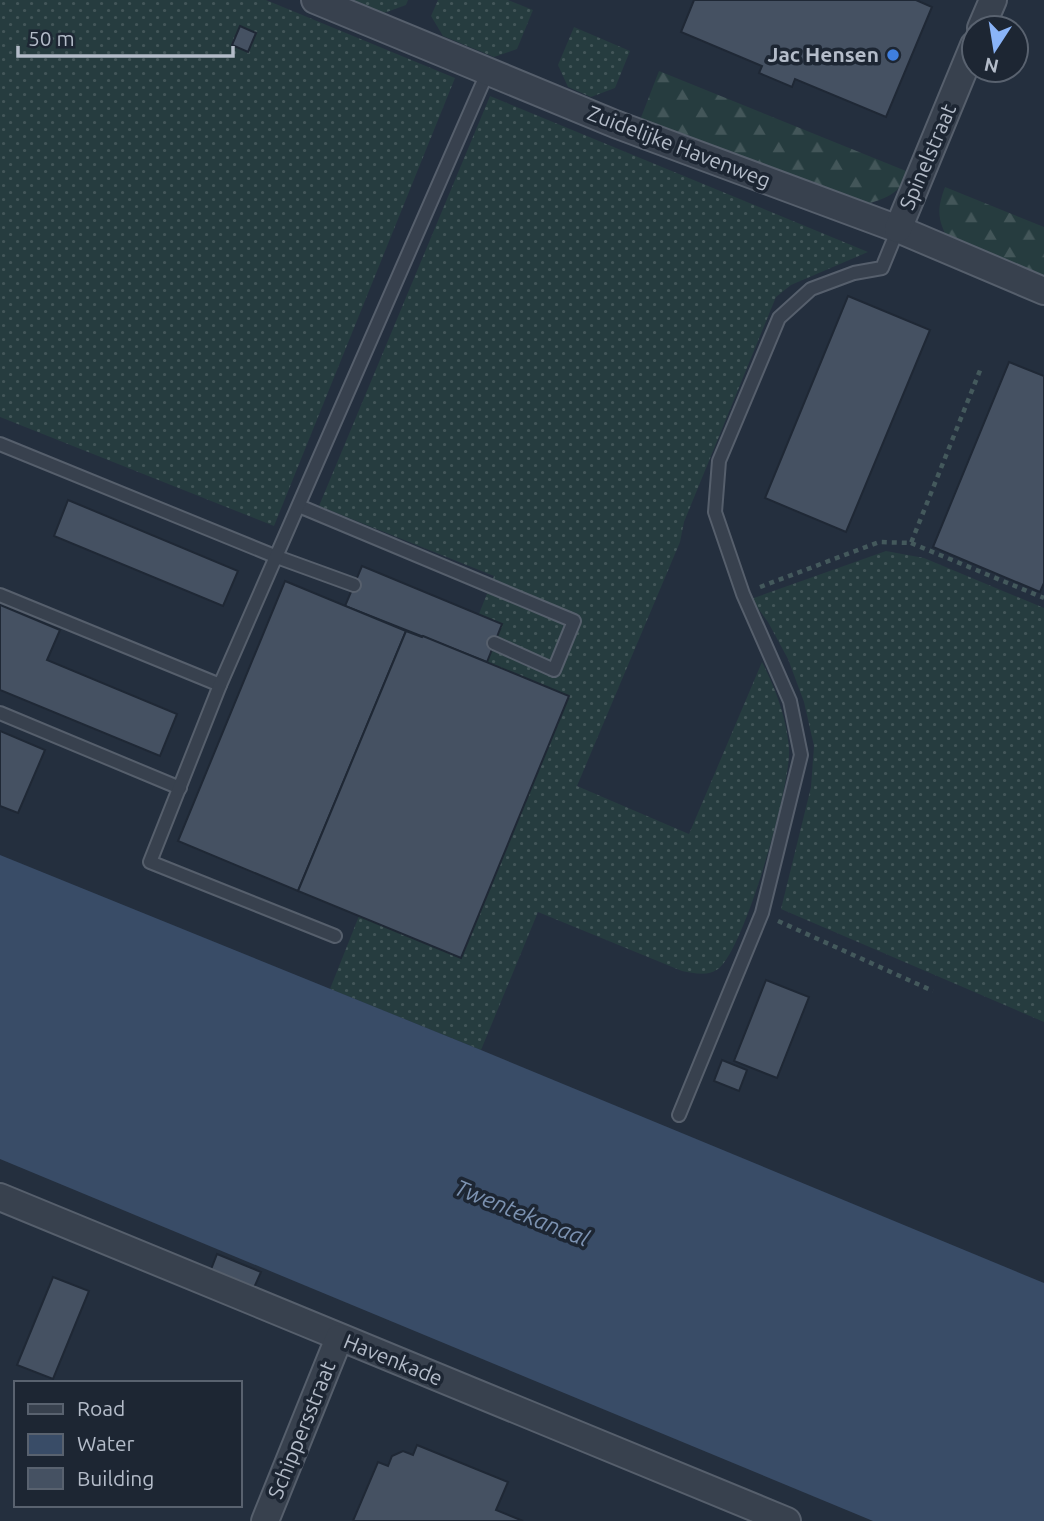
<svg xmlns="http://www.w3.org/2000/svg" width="1044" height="1521" viewBox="0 0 1044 1521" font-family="Ubuntu,sans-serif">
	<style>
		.grass { fill: url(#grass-dots) }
		.forest { fill: url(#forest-firs) }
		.water { fill: #394c67 }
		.building { fill: #455162; stroke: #1f2835; stroke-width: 2 }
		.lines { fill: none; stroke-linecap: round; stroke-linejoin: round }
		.lane-casing { stroke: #565f6c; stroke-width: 16 }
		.street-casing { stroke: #565f6c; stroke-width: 30 }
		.path { stroke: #44595c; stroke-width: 4.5; stroke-dasharray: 5 5; stroke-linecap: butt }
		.lane { stroke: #38414e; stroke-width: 12 }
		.street { stroke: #38414e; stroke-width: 26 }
		.shop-dot { fill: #3f7fe0; stroke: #1d2633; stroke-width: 2.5 }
		.labels { text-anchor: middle; stroke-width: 7; stroke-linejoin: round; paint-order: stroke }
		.poi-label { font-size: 21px; font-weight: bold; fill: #b4bcc9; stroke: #1d2633; text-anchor: end }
		.street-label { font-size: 21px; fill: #b4bcc9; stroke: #1d2633 }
		.water-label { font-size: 23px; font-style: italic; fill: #7c92b1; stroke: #1d2633 }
	</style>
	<defs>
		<pattern id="grass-dots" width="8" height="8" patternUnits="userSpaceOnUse" patternTransform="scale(1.75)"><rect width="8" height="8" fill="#263c3f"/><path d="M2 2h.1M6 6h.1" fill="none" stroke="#435659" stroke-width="1.8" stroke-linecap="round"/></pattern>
		<pattern id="forest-firs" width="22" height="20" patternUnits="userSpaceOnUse" patternTransform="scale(1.75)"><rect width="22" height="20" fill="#263c3f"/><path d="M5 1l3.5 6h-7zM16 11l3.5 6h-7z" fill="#435659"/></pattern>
	</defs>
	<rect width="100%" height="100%" fill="#242f3e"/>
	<g class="grass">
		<path d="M0 0H266L455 78 274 526 0 417Z"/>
		<path d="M354 0H408L406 5 384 13Z"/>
		<path d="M438 0H508L533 10 517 49 494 57 443 36 431 16Z"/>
		<path d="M574 27 630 51 615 88 591 97 568 87 558 65Z"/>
		<path d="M490 96 868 252 791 285 776 297 684 522 680 542 577 786 689 834 762 662C775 687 787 719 789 748 792 782 745 949 718 969 707 977 694 973 682 971L538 912 481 1050 330 989 494 576 319 506Z"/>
		<path d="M886 551 924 558 1044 608V1022L781 909 811 787 814 746 804 702 788 659 768 622 751 599Z"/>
	</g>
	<g class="forest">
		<path d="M659 71 911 173C895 198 882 200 854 207L640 120Z"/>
		<path d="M945 187 1044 227V284L951 246C939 221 935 214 945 187Z"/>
	</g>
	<path class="water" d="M0 855 481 1050 1044 1283V1521H873L0 1159Z"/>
	<g class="building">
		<path d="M694 0H916L932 7 886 117 795 79 792 87 759 73 762 66 681 32Z"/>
		<path d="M240 26 256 33 248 52 232 45Z"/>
		<path d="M848 296 930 330 846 532 765 498Z"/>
		<path d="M1009 362 1044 376V583L1040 592 933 547Z"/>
		<path d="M68 500 238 571 223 606 54 536Z"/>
		<path d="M362 566 502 624 487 662 345 606Z"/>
		<path d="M285 581 406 631 298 891 178 841Z"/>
		<path d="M0 605 60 630 47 660 177 714 160 756 0 690Z"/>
		<path d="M406 631 422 637 423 636 569 696 461 958 298 891Z"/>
		<path d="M0 731 45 750 18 813 0 806Z"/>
		<path d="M766 980 809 997 777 1078 734 1061Z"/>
		<path d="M722 1060 747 1070 739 1091 714 1081Z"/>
		<path d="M217 1254 261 1272 253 1290 210 1272Z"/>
		<path d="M53 1277 89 1291 53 1379 17 1365Z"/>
		<path d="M417 1445 508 1482 496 1510 523 1521H353L378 1462 388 1466 392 1456 403 1451 413 1455Z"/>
	</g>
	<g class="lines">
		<g class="lane-casing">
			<g id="lane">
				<path d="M0 444 277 557 354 585"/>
				<path d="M299 506 574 621 554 670 494 643"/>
				<path d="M0 595 220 685"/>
				<path d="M0 713 180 788"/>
				<path d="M335 936 150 862 220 685 488 71"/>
				<path d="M679 1115 762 913 801 755 790 701 743 594 715 512 719 461 779 318 811 289 854 273 882 268 898 229"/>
			</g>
		</g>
		<g class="street-casing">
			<g id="street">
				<path d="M315 0 615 124 898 229 1044 291"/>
				<path d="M981 28 993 0"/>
				<path d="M898 229 974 45"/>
				<path d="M0 1197 787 1521"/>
				<path d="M265 1521 339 1338"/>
			</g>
		</g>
		<g class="path">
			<path d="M911 543 1044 598"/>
			<path d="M760 587 879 542 911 543 981 368"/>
			<path d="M778 921 933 991"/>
		</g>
		<use href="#lane" class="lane"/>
		<use href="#street" class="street"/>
	</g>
	<circle class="shop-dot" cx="893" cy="55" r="7"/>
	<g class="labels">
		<g class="poi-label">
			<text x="879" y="62">Jac Hensen</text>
		</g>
		<g class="street-label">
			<text transform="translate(679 147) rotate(21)" y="7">Zuidelijke Havenweg</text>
			<text transform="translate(928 157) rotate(-67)" y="7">Spinelstraat</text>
			<text transform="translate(393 1360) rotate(22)" y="7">Havenkade</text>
			<text transform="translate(302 1430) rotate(-68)" y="7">Schippersstraat</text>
		</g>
		<g class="water-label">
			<text transform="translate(522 1213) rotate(22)" y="8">Twentekanaal</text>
		</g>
	</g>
	<rect x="14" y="1381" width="228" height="126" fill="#1d2633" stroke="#59626f" stroke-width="2"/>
	<rect x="28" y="1404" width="35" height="10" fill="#38414e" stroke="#59626f" stroke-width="2"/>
	<text x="77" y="1416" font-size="21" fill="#b4bcc9">Road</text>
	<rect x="28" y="1434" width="35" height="21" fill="#394c67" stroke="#59626f" stroke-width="2"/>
	<text x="77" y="1451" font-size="21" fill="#b4bcc9">Water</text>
	<rect x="28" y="1468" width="35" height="21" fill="#455162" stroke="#59626f" stroke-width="2"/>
	<text x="77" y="1486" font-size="21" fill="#b4bcc9">Building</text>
	<g transform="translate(995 49) rotate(192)"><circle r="33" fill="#1d2633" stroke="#59626f" stroke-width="2"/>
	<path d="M0-5L12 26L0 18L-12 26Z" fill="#8ab4f8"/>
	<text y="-10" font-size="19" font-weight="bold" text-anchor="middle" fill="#b4bcc9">N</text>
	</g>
	<path d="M18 46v10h215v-10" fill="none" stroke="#b4bcc9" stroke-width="3.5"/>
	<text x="28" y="46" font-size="21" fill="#b4bcc9" stroke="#1d2633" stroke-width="5" paint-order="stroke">50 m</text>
</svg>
